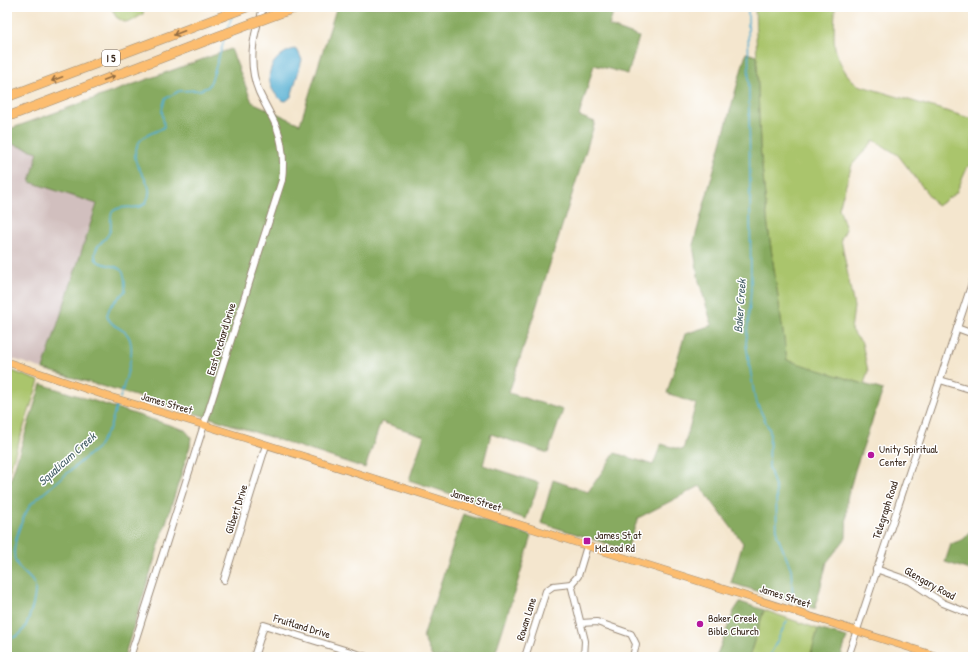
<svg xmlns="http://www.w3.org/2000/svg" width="980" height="664" viewBox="0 0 980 664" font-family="'Patrick Hand',sans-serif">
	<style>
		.industrial { fill: #d1bfbe }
		.green { fill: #aac56c; stroke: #727845 }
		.forest { fill: #87aa60; stroke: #616a3f }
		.water { fill: #53aed1; stroke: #476c78 }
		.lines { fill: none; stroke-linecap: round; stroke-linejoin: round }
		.stream { stroke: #53aed1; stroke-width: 1.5 }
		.minor-casing { stroke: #988876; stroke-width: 8 }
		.major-casing { stroke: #988876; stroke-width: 8 }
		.highway-casing { stroke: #988876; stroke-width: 10 }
		.minor { stroke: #fff; stroke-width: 6 }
		.major { stroke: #fcbd6f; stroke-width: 7 }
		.highway { stroke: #fcbd6f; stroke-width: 9 }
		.highway-bridge-casing { stroke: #988876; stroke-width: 10; stroke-linecap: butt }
		.highway-bridge { stroke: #fcbd6f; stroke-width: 9 }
		.oneway { stroke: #926c42 }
		.poi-dot { fill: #b5179e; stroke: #fff; stroke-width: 1.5 }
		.labels { text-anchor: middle; stroke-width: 3; stroke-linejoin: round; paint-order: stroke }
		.shield { fill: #fff; stroke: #766a62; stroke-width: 1 }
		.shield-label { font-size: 10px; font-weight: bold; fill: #3b2a1e }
		.street-label { font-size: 11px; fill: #3b2a1e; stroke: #fff }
		.poi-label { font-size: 11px; fill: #3b2a1e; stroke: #fff; text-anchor: start }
		.water-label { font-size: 12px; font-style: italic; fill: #455f66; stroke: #fff }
	</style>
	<rect width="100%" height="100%" fill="#fff"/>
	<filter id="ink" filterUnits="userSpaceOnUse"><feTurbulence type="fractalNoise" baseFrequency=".025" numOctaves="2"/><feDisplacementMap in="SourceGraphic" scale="8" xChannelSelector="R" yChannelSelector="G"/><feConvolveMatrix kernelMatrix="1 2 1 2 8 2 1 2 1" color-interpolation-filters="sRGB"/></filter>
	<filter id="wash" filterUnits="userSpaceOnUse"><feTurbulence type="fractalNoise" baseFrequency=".012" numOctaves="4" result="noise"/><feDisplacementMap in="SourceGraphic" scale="16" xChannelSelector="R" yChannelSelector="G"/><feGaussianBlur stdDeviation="0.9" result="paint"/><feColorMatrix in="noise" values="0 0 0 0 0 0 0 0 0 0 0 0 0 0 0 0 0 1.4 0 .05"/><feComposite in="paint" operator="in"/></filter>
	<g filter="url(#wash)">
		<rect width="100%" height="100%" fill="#f4e6ce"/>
		<path class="industrial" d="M12 144 38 152 30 182 97 204 43 369 7 357V146Z"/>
		<g class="green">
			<path d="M111 7H144L143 14 132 21 124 22 116 17Z"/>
			<path d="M755 7H835C835 19 833 37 835 48 838 61 847 78 858 85L973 119V166H968L956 193 937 206 898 155 874 140 852 165 839 208 846 229 841 239 854 307 851 330 862 343 868 371 864 384 787 361 768 227 760 146Z"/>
			<path d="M7 369 39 381 7 478Z"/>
			<path d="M764 610 818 629 810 657H749Z"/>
		</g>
		<g class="forest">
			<path d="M342 7H615L609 26 639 37 628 74 594 65 579 116 595 122 509 393 563 410 548 453 491 434 483 465 539 483 526 519 409 480 424 436 381 422 365 468 214 419 43 369 97 204 30 182 38 152 12 144 7 146V130L231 49 252 102 300 124 336 9Z"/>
			<path d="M746 53 757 56 760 146 768 227 787 360 883 390 856 467 847 499 846 538 827 562 815 609 731 583 743 543 700 486 638 518 627 550 541 523 553 480 588 492 615 453 653 465 661 444 683 450 696 404 667 393 685 334 712 325 699 281 693 245Z"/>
			<path d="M41 384 185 430 191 437 190 446 124 657H7V491Z"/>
			<path d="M463 514 532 536 494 657H432L423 637Z"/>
			<path d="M973 528V571L945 562 951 544 964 539Z"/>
			<path d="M740 602 764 610 749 657H716L734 611Z"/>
			<path d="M818 629 847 637 841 657H810Z"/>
		</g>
		<path class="water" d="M294 49 298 51 302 60 291 97 286 101 281 100C260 82 269 56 294 49Z"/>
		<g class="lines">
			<g class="stream">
				<path d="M748 7 751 290 746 344 755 399 770 431 769 467 776 490 777 535 791 569 793 598"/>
				<path d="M228 28 232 16"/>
				<path d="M120 398C124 383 140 344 125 332 118 327 109 324 107 315L110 307 125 291C125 285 126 274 121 270 113 262 90 268 96 250 98 243 106 240 109 233 113 227 109 219 112 212 123 202 139 213 146 202 159 182 129 169 136 150 137 146 138 142 142 139 148 133 157 132 164 127L162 110 165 99 179 91 200 90 208 87 212 79 225 37"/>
				<path d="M7 640C11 638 17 637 21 633 28 626 38 593 34 584 30 575 18 571 15 560 11 545 23 515 32 503L98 447 110 427 118 401"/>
				<path d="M769 657 787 621"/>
			</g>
		</g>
	</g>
	<g filter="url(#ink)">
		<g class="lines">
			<g class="minor-casing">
				<g id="minor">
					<path d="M261 15 263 7"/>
					<path d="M957 328 973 334"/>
					<path d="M940 380 973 390"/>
					<path d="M876 569 910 581 943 603 973 615"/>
					<path d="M224 580 266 445"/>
					<path d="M571 584 585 641 584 657"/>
					<path d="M581 623 597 622 631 634 636 644 633 657"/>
					<path d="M130 657 282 180C284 163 283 144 277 128 272 116 265 105 259 92 250 71 251 48 257 26"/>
					<path d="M254 657 264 625 367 657"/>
					<path d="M525 657 546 591 553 586 571 584 578 576 587 546"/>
					<path d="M848 657 973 280"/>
				</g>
			</g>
			<g class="major-casing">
				<path id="major" d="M7 362 107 396 204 425 939 657"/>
			</g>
			<g class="highway-casing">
				<g id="highway">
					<path d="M280 13 299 7"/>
					<path d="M7 97 247 7"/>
					<path d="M7 117 208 40"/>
				</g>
			</g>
			<use href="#minor" class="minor"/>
			<use href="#major" class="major"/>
			<use href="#highway" class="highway"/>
			<g class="highway-bridge-casing">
				<path id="highway-bridge" d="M208 40 280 13"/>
			</g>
			<use href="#highway-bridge" class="highway-bridge"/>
		</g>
		<defs><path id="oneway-shaft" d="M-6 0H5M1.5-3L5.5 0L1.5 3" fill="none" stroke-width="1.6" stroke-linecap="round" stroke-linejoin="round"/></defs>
		<g class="oneway">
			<use href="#oneway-shaft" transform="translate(179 33) rotate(159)"/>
			<use href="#oneway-shaft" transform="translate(109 78) rotate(-21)"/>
			<use href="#oneway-shaft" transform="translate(57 79) rotate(159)"/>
		</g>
	</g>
	<g class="poi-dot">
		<circle cx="871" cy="455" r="4"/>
		<rect x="583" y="537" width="8" height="8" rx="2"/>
		<circle cx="700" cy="624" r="4"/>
	</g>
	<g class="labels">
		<rect class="shield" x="102" y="50" width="18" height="16" rx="3"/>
		<g class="shield-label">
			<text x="111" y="62">I 5</text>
		</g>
		<g class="street-label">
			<text transform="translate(221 339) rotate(-73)" y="4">East Orchard Drive</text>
			<text transform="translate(167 403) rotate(16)" y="4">James Street</text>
			<text transform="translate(476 500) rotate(17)" y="4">James Street</text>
			<text transform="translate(236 509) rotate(-72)" y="4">Gilbert Drive</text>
			<text transform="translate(885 510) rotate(-72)" y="4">Telegraph Road</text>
			<text transform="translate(930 583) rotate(29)" y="4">Glengary Road</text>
			<text transform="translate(785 596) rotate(18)" y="4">James Street</text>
			<text transform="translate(526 619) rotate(-73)" y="4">Rowan Lane</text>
			<text transform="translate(302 626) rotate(17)" y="4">Fruitland Drive</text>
		</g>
		<g class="poi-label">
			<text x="879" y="453">Unity Spiritual<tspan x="879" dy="13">Center</tspan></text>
			<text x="595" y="539">James St at<tspan x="595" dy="13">McLeod Rd</tspan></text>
			<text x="708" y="622">Baker Creek<tspan x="708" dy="13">Bible Church</tspan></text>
		</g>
		<g class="water-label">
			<text transform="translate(740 306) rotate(-86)" y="4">Baker Creek</text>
			<text transform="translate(67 459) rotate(-42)" y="4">Squalicum Creek</text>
		</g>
	</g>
	<rect width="980" height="664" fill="none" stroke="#fff" stroke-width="24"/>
</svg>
